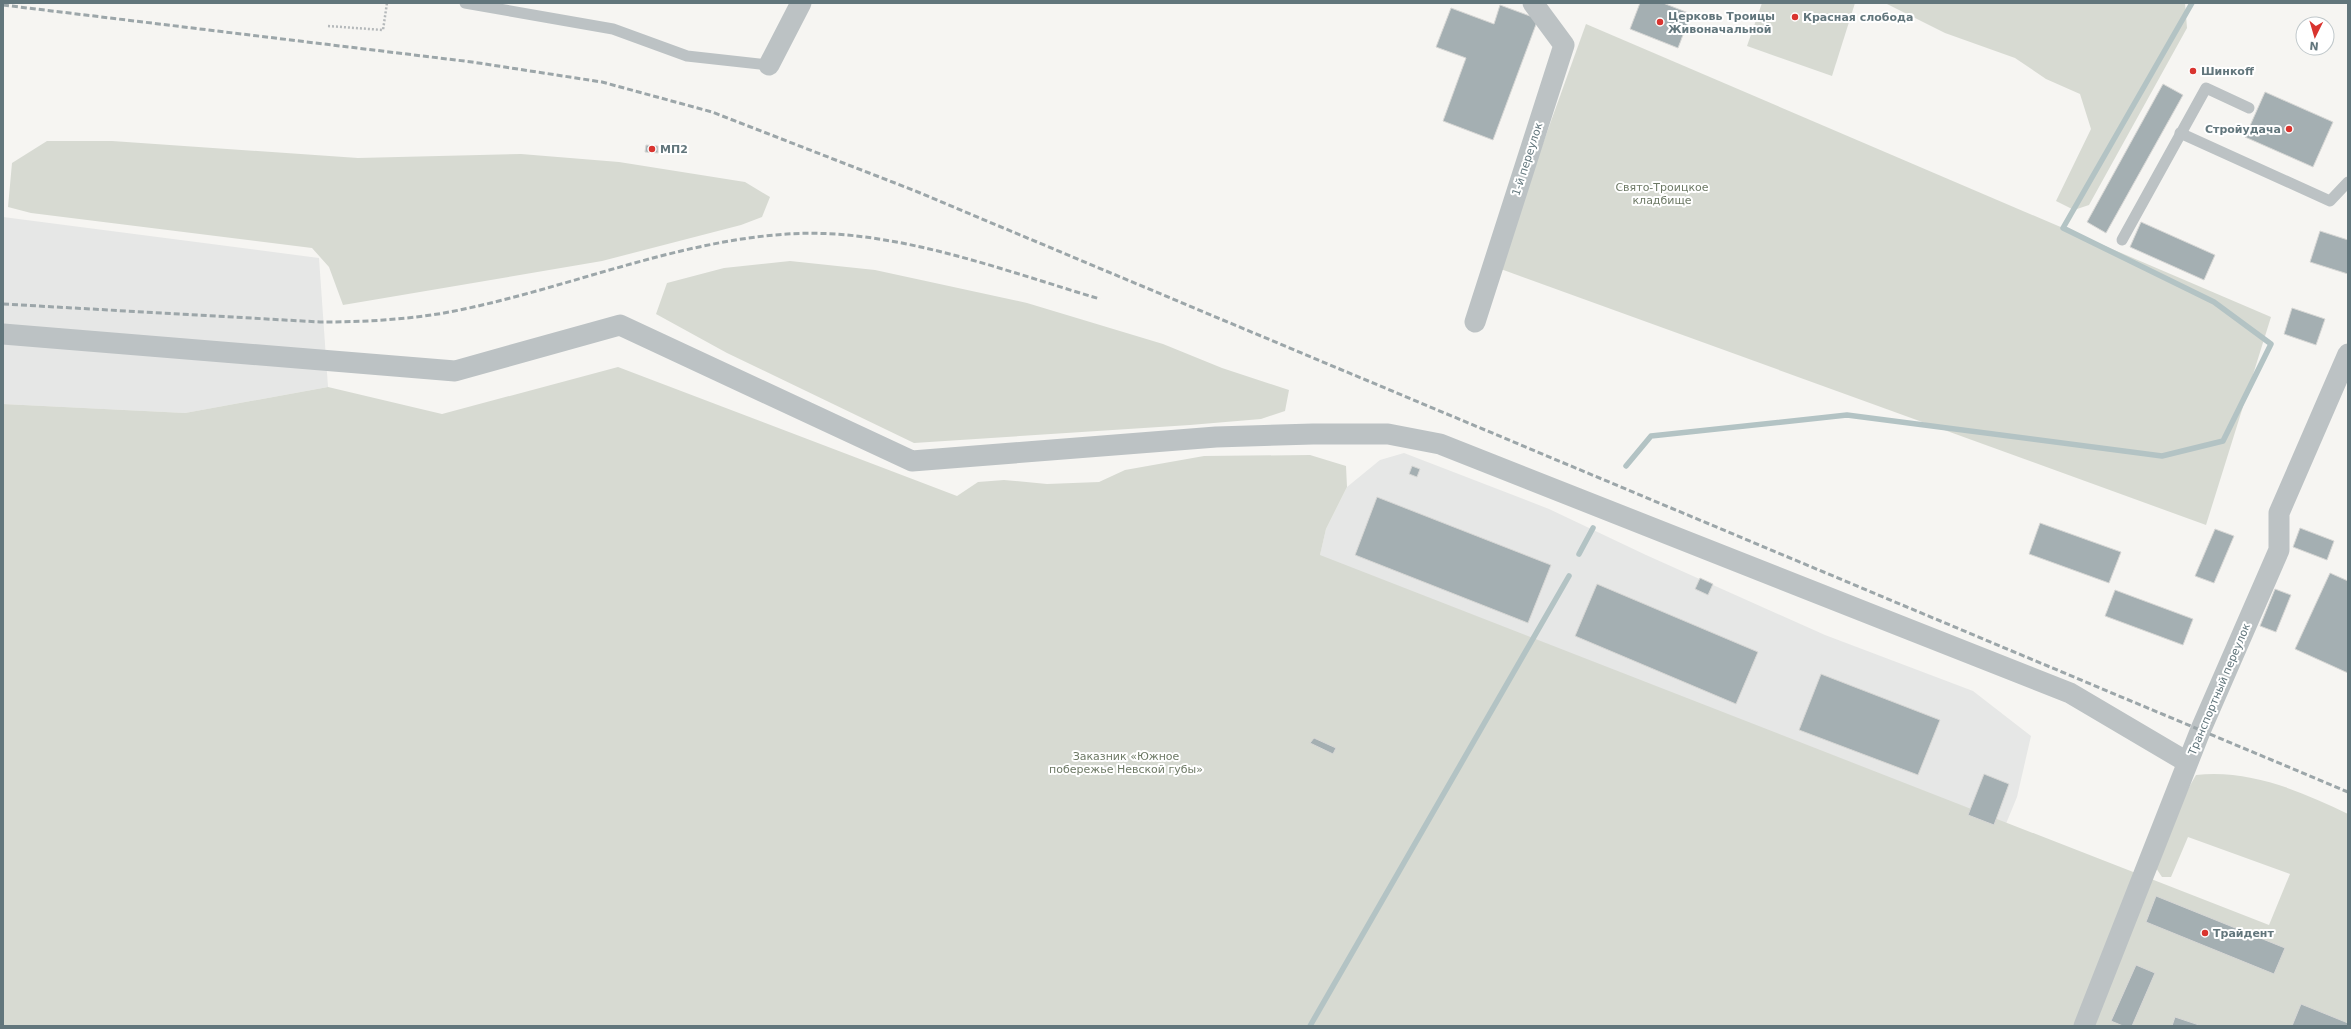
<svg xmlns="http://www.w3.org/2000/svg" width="2351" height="1029" viewBox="0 0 2351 1029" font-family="'DejaVu Sans',sans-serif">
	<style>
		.built { fill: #e6e7e6 }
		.green { fill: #d7dad2 }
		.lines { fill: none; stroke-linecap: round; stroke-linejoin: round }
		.stream { stroke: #b3c3c4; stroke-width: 5.5 }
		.building { fill: #a4afb2; stroke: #d7d7d5 }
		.path { stroke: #b5b9bb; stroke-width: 2.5; stroke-dasharray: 2 2; stroke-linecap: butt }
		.lane { stroke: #bcc2c4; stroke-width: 11 }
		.street { stroke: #bcc2c4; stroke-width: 21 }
		.rail { stroke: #9ca6a9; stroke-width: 3; stroke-dasharray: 6 3; stroke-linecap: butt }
		.poi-dot { fill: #d9342f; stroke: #fff; stroke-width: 1.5 }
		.labels { text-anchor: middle; stroke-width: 4; stroke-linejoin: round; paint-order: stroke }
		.poi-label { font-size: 11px; font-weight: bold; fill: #62767c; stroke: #fff; text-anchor: start }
		.street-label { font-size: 11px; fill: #62767c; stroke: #fff }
		.park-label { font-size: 11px; fill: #6d7965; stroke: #fff }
	</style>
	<rect width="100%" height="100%" fill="#f6f5f2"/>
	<g class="built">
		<path d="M3 217 319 258 328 387 185 413 3 404Z"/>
		<path d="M1404 453 1549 509 1646 555 1825 635 1973 691 2031 736 2017 797 1989 865 1309 602 1326 529 1347 487 1380 460Z"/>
	</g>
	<g class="green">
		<path d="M1762 3H1855L1832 76 1747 46Z"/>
		<path d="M1885 3H2185L2187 28 2089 205 2074 210 2056 201 2091 129 2080 94 2046 79 2015 58 1945 33Z"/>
		<path d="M1586 24 2271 317 2206 525 1498 268Z"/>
		<path d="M47 141H112L358 158 521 154 619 162 745 182 770 197 762 217 741 225 602 261 343 305 329 267 312 248 31 213 8 207 12 163Z"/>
		<path d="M790 261 875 270 1027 303 1163 344 1222 368 1289 390 1285 411 1261 419 1190 425 914 443 727 353 656 314 667 283 724 268Z"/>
		<path d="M618 367 957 496 978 482 1004 480 1047 484 1099 482 1125 470 1204 456 1310 455 1346 466 1347 487 1326 529 1320 555 2269 925 2290 874 2188 837 2171 877H2162L2156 868C2171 837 2178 804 2196 775 2249 769 2301 791 2348 814V1026H3V404L185 413 328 387 442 414Z"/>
	</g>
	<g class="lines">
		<g class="stream">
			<path d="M1626 466 1651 436 1847 415 2162 456 2223 441 2271 344 2214 302 2063 228 2192 3"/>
			<path d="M1579 554 1593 528"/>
			<path d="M1310 1026 1569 576"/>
		</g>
	</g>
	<g class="building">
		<path d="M1640 3H1663L1691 14 1678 48 1630 29Z"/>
		<path d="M1500 5 1538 19 1493 140 1443 121 1466 58 1436 47 1451 8 1494 24Z"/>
		<path d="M2163 84 2183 95 2106 233 2087 222Z"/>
		<path d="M2265 92 2333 122 2313 167 2245 137Z"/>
		<path d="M646 145 658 146V153L645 152Z"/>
		<path d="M2141 222 2215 255 2204 280 2130 247Z"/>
		<path d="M2320 231 2348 240V274L2310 262Z"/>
		<path d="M2292 308 2325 319 2316 345 2284 334Z"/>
		<path d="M1412 466 1420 469 1417 477 1409 474Z"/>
		<path d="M1377 497 1551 565 1528 623 1355 555Z"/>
		<path d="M2040 523 2121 552 2109 583 2029 554Z"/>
		<path d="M2300 528 2334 541 2327 560 2293 547Z"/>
		<path d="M2215 529 2234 536 2214 583 2195 576Z"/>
		<path d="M2330 573 2348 581V673L2295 649Z"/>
		<path d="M1700 578 1713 584 1708 595 1695 589Z"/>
		<path d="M1597 584 1758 652 1736 704 1575 636Z"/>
		<path d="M2275 589 2291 595 2276 632 2260 626Z"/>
		<path d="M2115 590 2193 619 2183 645 2105 616Z"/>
		<path d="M1821 674 1940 720 1918 775 1799 730Z"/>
		<path d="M1314 738 1336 748 1333 754 1310 743Z"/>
		<path d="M1984 774 2009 784 1994 825 1968 815Z"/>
		<path d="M2156 896 2285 948 2274 974 2146 922Z"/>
		<path d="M2136 965 2155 973 2132 1026H2123L2111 1021Z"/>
		<path d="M2301 1004 2348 1023V1026H2292Z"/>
		<path d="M2175 1017 2202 1026H2172Z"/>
	</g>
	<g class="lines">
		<path class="path" d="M328 26 383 30 387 3"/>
		<g class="lane">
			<path d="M465 3 613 29 687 56 769 65"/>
			<path d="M2180 133 2330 201 2348 182"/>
			<path d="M2122 240 2206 88 2249 108"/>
		</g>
		<g class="street">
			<path d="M769 65 801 3"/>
			<path d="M1475 322 1564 45 1533 3"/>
			<path d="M3 334 455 371 620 325 912 461 1216 437 1313 434H1388L1440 444 2070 693 2187 762"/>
			<path d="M2084 1026 2201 729 2279 550V513L2348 354"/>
		</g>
		<g class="rail">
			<path d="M3 5 472 62 602 82 712 112 913 190 2348 792"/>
			<path d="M3 304 320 322C361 322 403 320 444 313 559 292 669 242 787 234 891 227 1002 270 1100 299"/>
		</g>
	</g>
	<g class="poi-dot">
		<circle cx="1795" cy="17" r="4"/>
		<circle cx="1660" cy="22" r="4"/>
		<circle cx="2193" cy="71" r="4"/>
		<circle cx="2289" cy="129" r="4"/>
		<circle cx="652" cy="149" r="4"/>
		<circle cx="2205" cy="933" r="4"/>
	</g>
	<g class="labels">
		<g class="poi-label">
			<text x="1668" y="20">Церковь Троицы<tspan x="1668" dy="13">Живоначальной</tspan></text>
			<text x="1803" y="21">Красная слобода</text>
			<text x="2201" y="75">Шинкoff</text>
			<text x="2281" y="133" text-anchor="end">Стройудача</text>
			<text x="660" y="153">МП2</text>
			<text x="2213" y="937">Трайдент</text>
		</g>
		<g class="street-label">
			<text transform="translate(1527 159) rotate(-72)" y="4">1-й переулок</text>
			<text transform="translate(2219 689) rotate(-67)" y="4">Транспортный переулок</text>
		</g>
		<g class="park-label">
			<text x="1662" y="191">Свято-Троицкое<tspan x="1662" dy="13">кладбище</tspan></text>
			<text x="1126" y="760">Заказник «Южное<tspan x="1126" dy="13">побережье Невской губы»</tspan></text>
		</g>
	</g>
	<rect width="2351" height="1029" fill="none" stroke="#62767c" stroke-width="8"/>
	<g transform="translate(2315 36) rotate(185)"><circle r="19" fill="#ffffff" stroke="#c0c8cb"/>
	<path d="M0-3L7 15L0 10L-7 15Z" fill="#d9342f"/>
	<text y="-6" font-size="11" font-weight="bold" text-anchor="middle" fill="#62767c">N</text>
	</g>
</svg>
